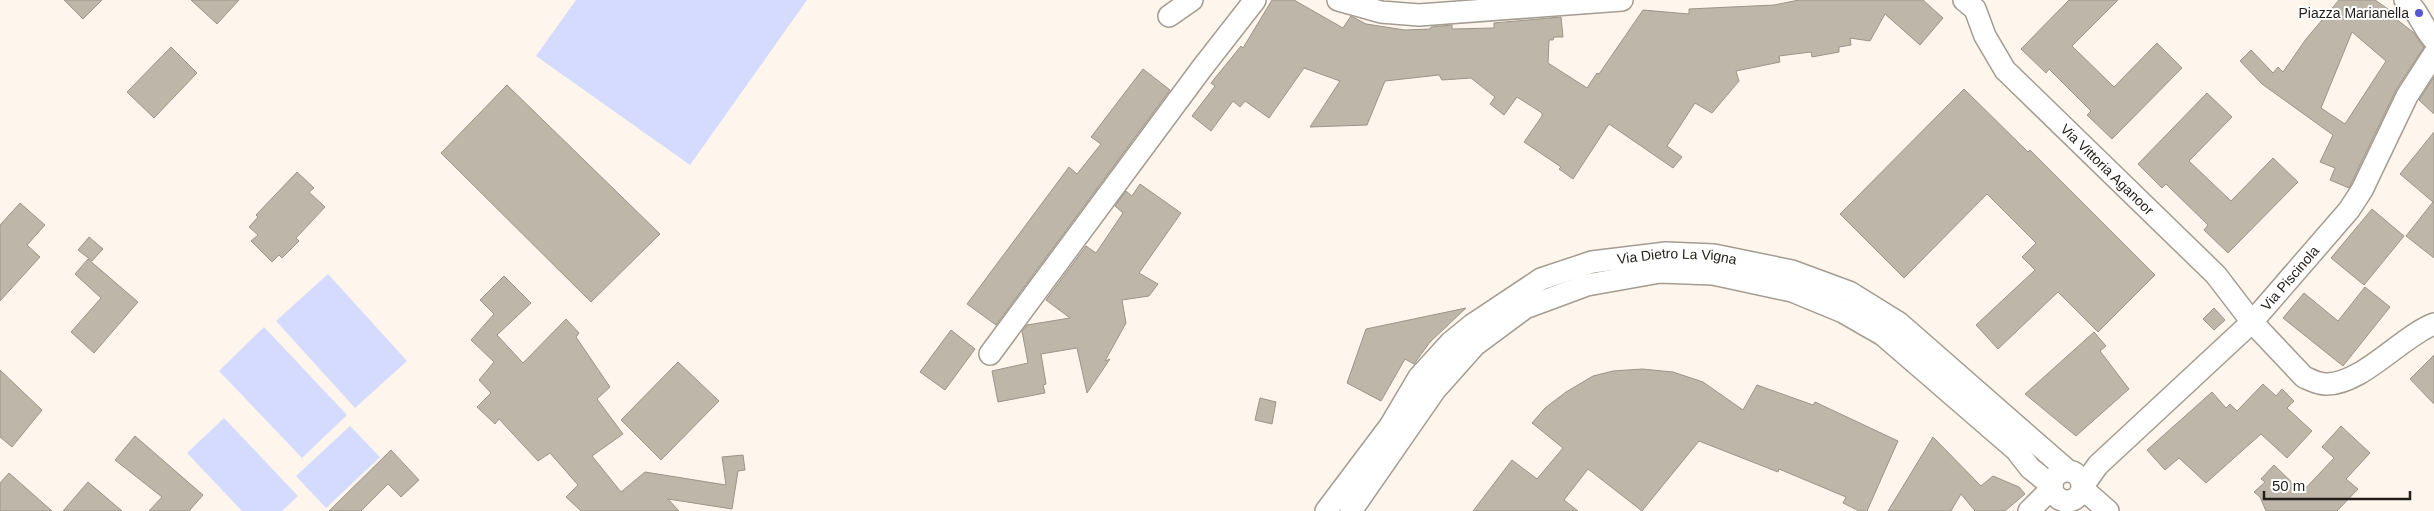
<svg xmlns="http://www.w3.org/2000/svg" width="2434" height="511" viewBox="0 0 2434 511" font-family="Helvetica,sans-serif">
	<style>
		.garden { fill: #d4dbff }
		.building { fill: #bfb6aa; stroke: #9c9488; fill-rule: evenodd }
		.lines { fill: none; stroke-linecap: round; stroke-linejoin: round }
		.minor-casing { stroke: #a49c90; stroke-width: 24 }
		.minor { stroke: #fff; stroke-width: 21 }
		.poi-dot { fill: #5558cf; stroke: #fff; stroke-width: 2 }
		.labels { text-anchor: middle; stroke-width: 4; stroke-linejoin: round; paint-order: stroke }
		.poi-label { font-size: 14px; fill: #221f1a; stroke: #fff; text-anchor: end }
		.street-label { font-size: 14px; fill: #221f1a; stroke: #fff }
	</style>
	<rect width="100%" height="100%" fill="#fef6ec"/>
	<g class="garden">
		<path d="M576 0H807L690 165 536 56Z"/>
		<path d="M328 274 407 361 355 408 276 321Z"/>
		<path d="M264 327 347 415 302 458 219 371Z"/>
		<path d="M224 418 298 496 282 511H242L187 453Z"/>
		<path d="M350 426 380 457 326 508 296 476Z"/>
	</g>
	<g class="building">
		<path d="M64 0H102L83 19Z"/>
		<path d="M191 0H239L217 24Z"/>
		<path d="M1272 0H1294L1343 28 1351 16 1366 24 1405 30 1430 29 1431 27 1452 25V29L1494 28V23L1561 17 1563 37H1554L1553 40H1549L1548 63 1587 88 1597 73 1599 74 1643 10 1689 14V9L1774 5 1799 0H1923L1943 18 1920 45 1885 14 1870 41 1850 38 1851 45 1839 47V52L1812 57 1811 52 1779 56 1780 62 1736 71 1739 81 1712 113 1695 103 1667 146 1682 157 1673 168 1609 124 1573 179 1559 169 1561 167 1524 142 1542 116V113L1517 97 1504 115 1490 104 1495 97 1471 78 1442 80 1439 75 1385 81 1367 125 1310 127 1340 81 1304 68 1269 118 1245 101 1240 107 1233 101 1211 131 1192 116 1215 86 1211 83 1241 46 1243 48Z"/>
		<path d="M2069 0H2118L2072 46 2114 87 2157 43 2182 68 2112 139 2087 115 2091 111 2049 69 2046 73 2021 49Z"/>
		<path d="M2339 0H2375L2398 16 2396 19 2413 32 2424 47 2396 90 2349 188 2330 180 2335 168 2320 162 2333 135 2262 84 2240 61 2251 50 2273 73 2278 67 2283 72 2306 39ZM2352 32 2386 61 2345 124 2321 108Z"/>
		<path d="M171 47 197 73 154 118 127 92Z"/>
		<path d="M1143 69 1170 90 996 325 967 304 1069 167 1077 174 1101 144 1091 137Z"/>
		<path d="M2434 77V114L2419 100Z"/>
		<path d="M507 85 660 234 591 302 441 153Z"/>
		<path d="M1964 89 2028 152 2030 150 2155 275 2098 332 2058 292 1998 349 1976 325 2035 270 2022 257 2036 243 1987 194 1904 278 1840 214Z"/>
		<path d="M2207 93 2232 117 2189 161 2231 201 2273 158 2298 182 2228 253 2204 230 2208 225 2166 184 2162 188 2138 164Z"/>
		<path d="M2434 132V258L2406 236 2433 202 2400 174Z"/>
		<path d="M297 172 314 188 309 192 325 207 296 238 299 241 282 258 279 255 272 262 251 241 258 235 249 227 258 217 256 215Z"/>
		<path d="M1140 184 1181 213 1139 273 1158 284 1149 296 1122 300 1126 323 1105 361 1110 359 1087 393 1077 348 1041 354 1046 384 1043 385 1045 393 998 402 992 371 1028 363 1022 331 1027 325 1070 318 1046 300 1086 246 1096 253 1123 213 1115 206 1126 191 1132 196Z"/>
		<path d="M20 203 45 225 27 245 40 257 0 301V225Z"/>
		<path d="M2372 209 2404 236 2364 285 2331 258Z"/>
		<path d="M89 237 103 249 92 261 78 250Z"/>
		<path d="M88 259 138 302 94 353 71 332 101 298 75 274Z"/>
		<path d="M504 276 531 303 497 335 523 363 566 319 579 333 576 337 610 387 597 399 623 434 592 456 621 492 645 472 726 485 722 457 743 455 745 470 738 471 732 509 668 499 679 511H581L566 497 578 485 550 453 538 461 499 419 495 424 477 407 491 393 479 380 494 362 471 340 494 314 480 300Z"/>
		<path d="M2365 287 2390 307 2343 366 2283 318 2304 293 2338 321Z"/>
		<path d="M1466 308 1430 342 1414 364 1405 359 1381 401 1347 383 1366 329Z"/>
		<path d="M2214 308 2225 320 2214 330 2203 319Z"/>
		<path d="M951 330 975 349 945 390 920 372Z"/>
		<path d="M2094 332 2106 346 2100 351 2129 389 2076 436 2025 394Z"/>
		<path d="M2434 355V404L2410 379Z"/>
		<path d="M678 362 719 401 661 460 621 420Z"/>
		<path d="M1642 369 1673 372 1703 382 1743 410 1757 385 1813 405 1815 402 1898 441 1867 511H1859L1843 503 1846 497 1779 469 1778 472 1699 441 1642 511 1588 469 1564 500 1578 511H1473L1512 460 1537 479 1563 448 1532 423 1545 408 1566 392 1593 376 1613 371Z"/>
		<path d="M0 370 42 410 12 447 0 437Z"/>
		<path d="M2263 384 2276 396 2282 389 2294 401 2287 408 2312 431 2287 458 2261 434 2206 483 2179 458 2165 470 2147 450 2212 392 2226 408 2230 404 2237 411Z"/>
		<path d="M1260 398 1276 402 1272 424 1255 420Z"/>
		<path d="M2341 426 2370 453 2346 479 2358 489 2337 511H2266L2260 497 2254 492 2265 482 2261 479 2274 465 2302 492 2334 458 2322 447Z"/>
		<path d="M135 436 203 495 189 511H149L162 497 115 460Z"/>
		<path d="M1933 437 1981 486 1993 476 2019 487 2025 494 2005 511H1975L1961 494 1951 511H1888Z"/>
		<path d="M391 450 419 480 401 497 388 484 361 511H329Z"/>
		<path d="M9 473 52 511H0V483Z"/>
		<path d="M88 482 122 511H63Z"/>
	</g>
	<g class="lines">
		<g class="minor-casing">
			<g id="minor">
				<path d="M1338 0 1381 12 1419 15 1622 0"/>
				<path id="s1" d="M1964 0 1975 9 1985 36 2005 70 2216 275 2252 322 2304 377C2311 380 2318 384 2326 384 2361 385 2402 336 2434 324"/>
				<path d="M2405 0C2419 11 2422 27 2434 40"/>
				<path d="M1169 16 1192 0"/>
				<path d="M990 354 1202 68 1255 0"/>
				<circle cx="2067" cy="486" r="15"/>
				<path id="s2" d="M2083 486 2098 465 2252 322 2349 210 2362 190 2407 96 2434 54"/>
				<path d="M2083 489 2108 511"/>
				<path id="s3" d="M1326 511 1390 426 1419 377 1450 343 1472 325 1541 279 1592 262 1666 253 1714 255 1792 271 1849 292 1899 323 2067 470"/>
				<path d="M1351 511 1435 390 1475 345 1525 308 1587 285 1660 272 1713 274 1792 291 1843 312 1883 335 2016 450 2030 468 2052 486"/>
				<path d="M2029 511 2052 488"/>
			</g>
		</g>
		<use href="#minor" class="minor"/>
	</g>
	<circle class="poi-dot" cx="2419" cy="13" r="5"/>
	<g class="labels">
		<g class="poi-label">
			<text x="2409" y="18">Piazza Marianella</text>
		</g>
		<g class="street-label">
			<text dy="5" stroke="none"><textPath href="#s1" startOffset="225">Via Vittoria Aganoor</textPath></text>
			<text dy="5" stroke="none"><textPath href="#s3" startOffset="460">Via Dietro La Vigna</textPath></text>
			<text dy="5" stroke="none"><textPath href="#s2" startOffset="294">Via Piscinola</textPath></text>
		</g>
	</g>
	<path d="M2264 491v8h146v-8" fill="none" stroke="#221f1a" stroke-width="2.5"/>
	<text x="2272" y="491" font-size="15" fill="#221f1a" stroke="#ffffff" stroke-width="4" paint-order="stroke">50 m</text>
</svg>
